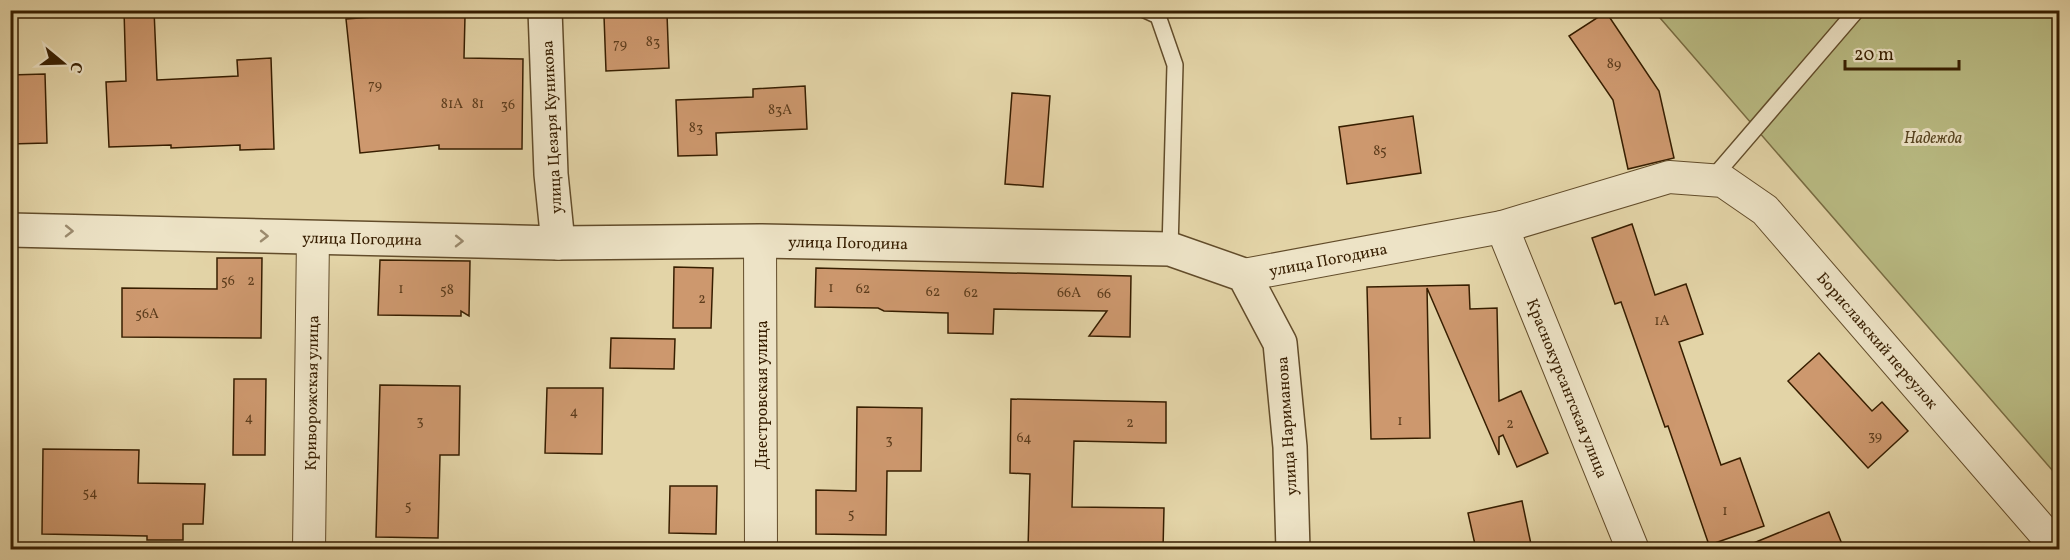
<svg xmlns="http://www.w3.org/2000/svg" width="2070" height="560" viewBox="0 0 2070 560" font-family="Vollkorn,serif">
	<style>
		.green { fill: #b9bb83; stroke: #786c42; stroke-width: 1.5 }
		.building { fill: #cd986e; stroke: #371e00; stroke-width: 1.5 }
		.lines { fill: none; stroke-linecap: round; stroke-linejoin: round }
		.service-casing { stroke: #624c2a; stroke-width: 18 }
		.minor-casing { stroke: #624c2a; stroke-width: 34 }
		.tertiary-casing { stroke: #624c2a; stroke-width: 36 }
		.service { stroke: #ede3c6; stroke-width: 15 }
		.minor { stroke: #ede3c6; stroke-width: 32 }
		.tertiary { stroke: #ede3c6; stroke-width: 33 }
		.oneway { stroke: #9b8a6d }
		.labels { text-anchor: middle; stroke-width: 6; stroke-linejoin: round; paint-order: stroke }
		.number-label { font-size: 14px; fill: #5c3c1c }
		.street-label { font-size: 16px; fill: #371e00; stroke: #ede3c6 }
		.park-label { font-size: 16px; font-style: italic; fill: #584521; stroke: #ede3c6 }
	</style>
	<rect width="100%" height="100%" fill="#e3d4a7"/>
	<filter id="stains"><feTurbulence type="fractalNoise" baseFrequency=".00333" numOctaves="4"/><feColorMatrix values="0 0 0 0 .2 0 0 0 0 .09 0 0 0 0 .02 0 0 0 .5 -.17"/></filter>
	<radialGradient id="worn" r=".72"><stop offset=".6" stop-color="#630" stop-opacity="0"/><stop offset="1" stop-color="#630" stop-opacity=".3"/></radialGradient>
	<path class="green" d="M1654 11H2059V478Z"/>
	<g class="building">
		<path d="M124 10H154L157 80 238 76 237 60 271 58 274 149 240 150V145L171 148V145L109 147 106 82 126 81Z"/>
		<path d="M1606 12 1659 91 1674 158 1628 169 1613 100 1569 36Z"/>
		<path d="M667 14 669 68 606 71 604 16Z"/>
		<path d="M386 16H465L464 58 523 59 522 149H439V145L360 153 346 19Z"/>
		<path d="M45 74 47 143 10 144V75Z"/>
		<path d="M805 86 807 129 716 133 717 155 678 156 676 100 753 97V89Z"/>
		<path d="M1012 93 1050 96 1043 187 1005 184Z"/>
		<path d="M1413 116 1421 173 1347 184 1339 127Z"/>
		<path d="M1632 224 1655 295 1686 284 1703 334 1679 342 1721 465 1740 458 1764 526 1709 545 1668 426 1665 427 1621 302 1615 304 1592 238Z"/>
		<path d="M217 258H262L261 338 122 337V288L217 289Z"/>
		<path d="M380 260 470 261 469 316 461 311V316L378 315Z"/>
		<path d="M674 267 713 268 711 328H673Z"/>
		<path d="M816 268 1131 276 1130 337 1089 336 1107 311 994 309 993 334 948 333V313L884 311 878 308 815 307Z"/>
		<path d="M1469 285 1470 309 1497 308 1499 401 1521 391 1548 453 1517 467 1503 435 1499 437V455L1427 288 1430 438 1371 439 1367 287Z"/>
		<path d="M611 338 675 339 674 369 610 368Z"/>
		<path d="M1819 353 1872 411 1882 402 1908 431 1868 468 1788 381Z"/>
		<path d="M234 379H266L265 455H233Z"/>
		<path d="M380 385 460 386 459 455H440L438 538 376 537Z"/>
		<path d="M547 388H603L602 454 545 453Z"/>
		<path d="M1011 399 1166 402V443L1074 441 1072 507 1164 508 1163 549H1028L1030 474 1010 473Z"/>
		<path d="M857 407 922 408 921 471H887L886 535 816 534V490L856 491Z"/>
		<path d="M43 449 139 450 138 483 205 484 203 524H183V540H147V536L42 534Z"/>
		<path d="M670 486H717L716 534 669 533Z"/>
		<path d="M1522 501 1532 549H1476L1468 513Z"/>
		<path d="M1829 512 1844 549H1739Z"/>
	</g>
	<g class="lines">
		<g class="service-casing">
			<g id="service">
				<path d="M1145 10 1158 16 1175 65 1170 249"/>
				<path d="M1711 180 1857 10"/>
			</g>
		</g>
		<g class="minor-casing">
			<g id="minor">
				<path d="M1502 227 1633 550"/>
				<path d="M760 241 761 550"/>
				<path d="M1244 275 1502 227 1669 177 1723 181 1765 210 2059 550"/>
				<path d="M309 550 313 237"/>
			</g>
		</g>
		<g class="tertiary-casing">
			<g id="tertiary">
				<path d="M545 10 551 174 558 243"/>
				<path d="M10 230 558 243 760 241 1170 249 1244 275 1280 343 1290 447 1293 550"/>
			</g>
		</g>
		<use href="#service" class="service"/>
		<use href="#minor" class="minor"/>
		<use href="#tertiary" class="tertiary"/>
	</g>
	<defs><path id="oneway-chevron" d="M-2-3.5L2.5 0L-2 3.5" fill="none" stroke-width="1.6" stroke-linecap="round" stroke-linejoin="round" transform="scale(1.5)"/></defs>
	<g class="oneway">
		<use href="#oneway-chevron" transform="translate(69 231) rotate(1)"/>
		<use href="#oneway-chevron" transform="translate(264 236) rotate(1)"/>
		<use href="#oneway-chevron" transform="translate(459 241) rotate(1)"/>
	</g>
	<g class="labels">
		<g class="number-label">
			<text x="653" y="46">83</text>
			<text x="620" y="48">79</text>
			<text x="1614" y="68">89</text>
			<text x="375" y="89">79</text>
			<text x="452" y="108">81А</text>
			<text x="478" y="108">81</text>
			<text x="508" y="109">36</text>
			<text x="780" y="114">83А</text>
			<text x="696" y="132">83</text>
			<text x="1380" y="155">85</text>
			<text x="228" y="285">56</text>
			<text x="251" y="285">2</text>
			<text x="831" y="292">1</text>
			<text x="401" y="293">1</text>
			<text x="863" y="293">62</text>
			<text x="447" y="294">58</text>
			<text x="933" y="296">62</text>
			<text x="971" y="297">62</text>
			<text x="1069" y="297">66А</text>
			<text x="1104" y="298">66</text>
			<text x="702" y="303">2</text>
			<text x="147" y="318">56А</text>
			<text x="1662" y="325">1А</text>
			<text x="574" y="416">4</text>
			<text x="249" y="422">4</text>
			<text x="420" y="425">3</text>
			<text x="1400" y="425">1</text>
			<text x="1130" y="427">2</text>
			<text x="1510" y="428">2</text>
			<text x="1875" y="440">39</text>
			<text x="1024" y="442">64</text>
			<text x="889" y="444">3</text>
			<text x="90" y="497">54</text>
			<text x="408" y="510">5</text>
			<text x="1725" y="515">1</text>
			<text x="851" y="518">5</text>
		</g>
		<g class="street-label">
			<text transform="translate(551 127) rotate(-93)" y="6">улица Цезаря Куникова</text>
			<text transform="translate(362 238) rotate(1)" y="6">улица Погодина</text>
			<text transform="translate(848 242) rotate(1)" y="6">улица Погодина</text>
			<text transform="translate(1328 259) rotate(-11)" y="6">улица Погодина</text>
			<text transform="translate(1878 340) rotate(49)" y="6">Бориславский переулок</text>
			<text transform="translate(1568 388) rotate(68)" y="6">Краснокурсантская улица</text>
			<text transform="translate(311 393) rotate(-89)" y="6">Криворожская улица</text>
			<text transform="translate(761 395) rotate(-90)" y="6">Днестровская улица</text>
			<text transform="translate(1286 426) rotate(-94)" y="6">улица Нариманова</text>
		</g>
		<g class="park-label">
			<text x="1933" y="143">Надежда</text>
		</g>
	</g>
	<rect width="2070" height="560" fill="none" stroke="#e3d4a7" stroke-width="36"/>
	<rect x="12" y="12" width="2046" height="536" fill="none" stroke="#371e00" stroke-width="3"/>
	<rect x="18" y="18" width="2034" height="524" fill="none" stroke="#371e00" stroke-width="1.5"/>
	<g transform="translate(63 63) rotate(109)" stroke="#ede3c6" stroke-width="4.5" paint-order="stroke">
	<path d="M0-4.5L10 22L0 15L-10 22Z" fill="#371e00"/>
	<text y="-9" font-size="16" font-weight="bold" text-anchor="middle" fill="#371e00">С</text>
	</g>
	<path d="M1845 60v9h114v-9" fill="none" stroke="#371e00" stroke-width="3"/>
	<text x="1854" y="60" font-size="18" fill="#371e00" stroke="#ede3c6" stroke-width="4.5" paint-order="stroke">20 m</text>
	<rect width="100%" height="100%" filter="url(#stains)"/>
	<rect width="100%" height="100%" fill="url(#worn)"/>
</svg>
